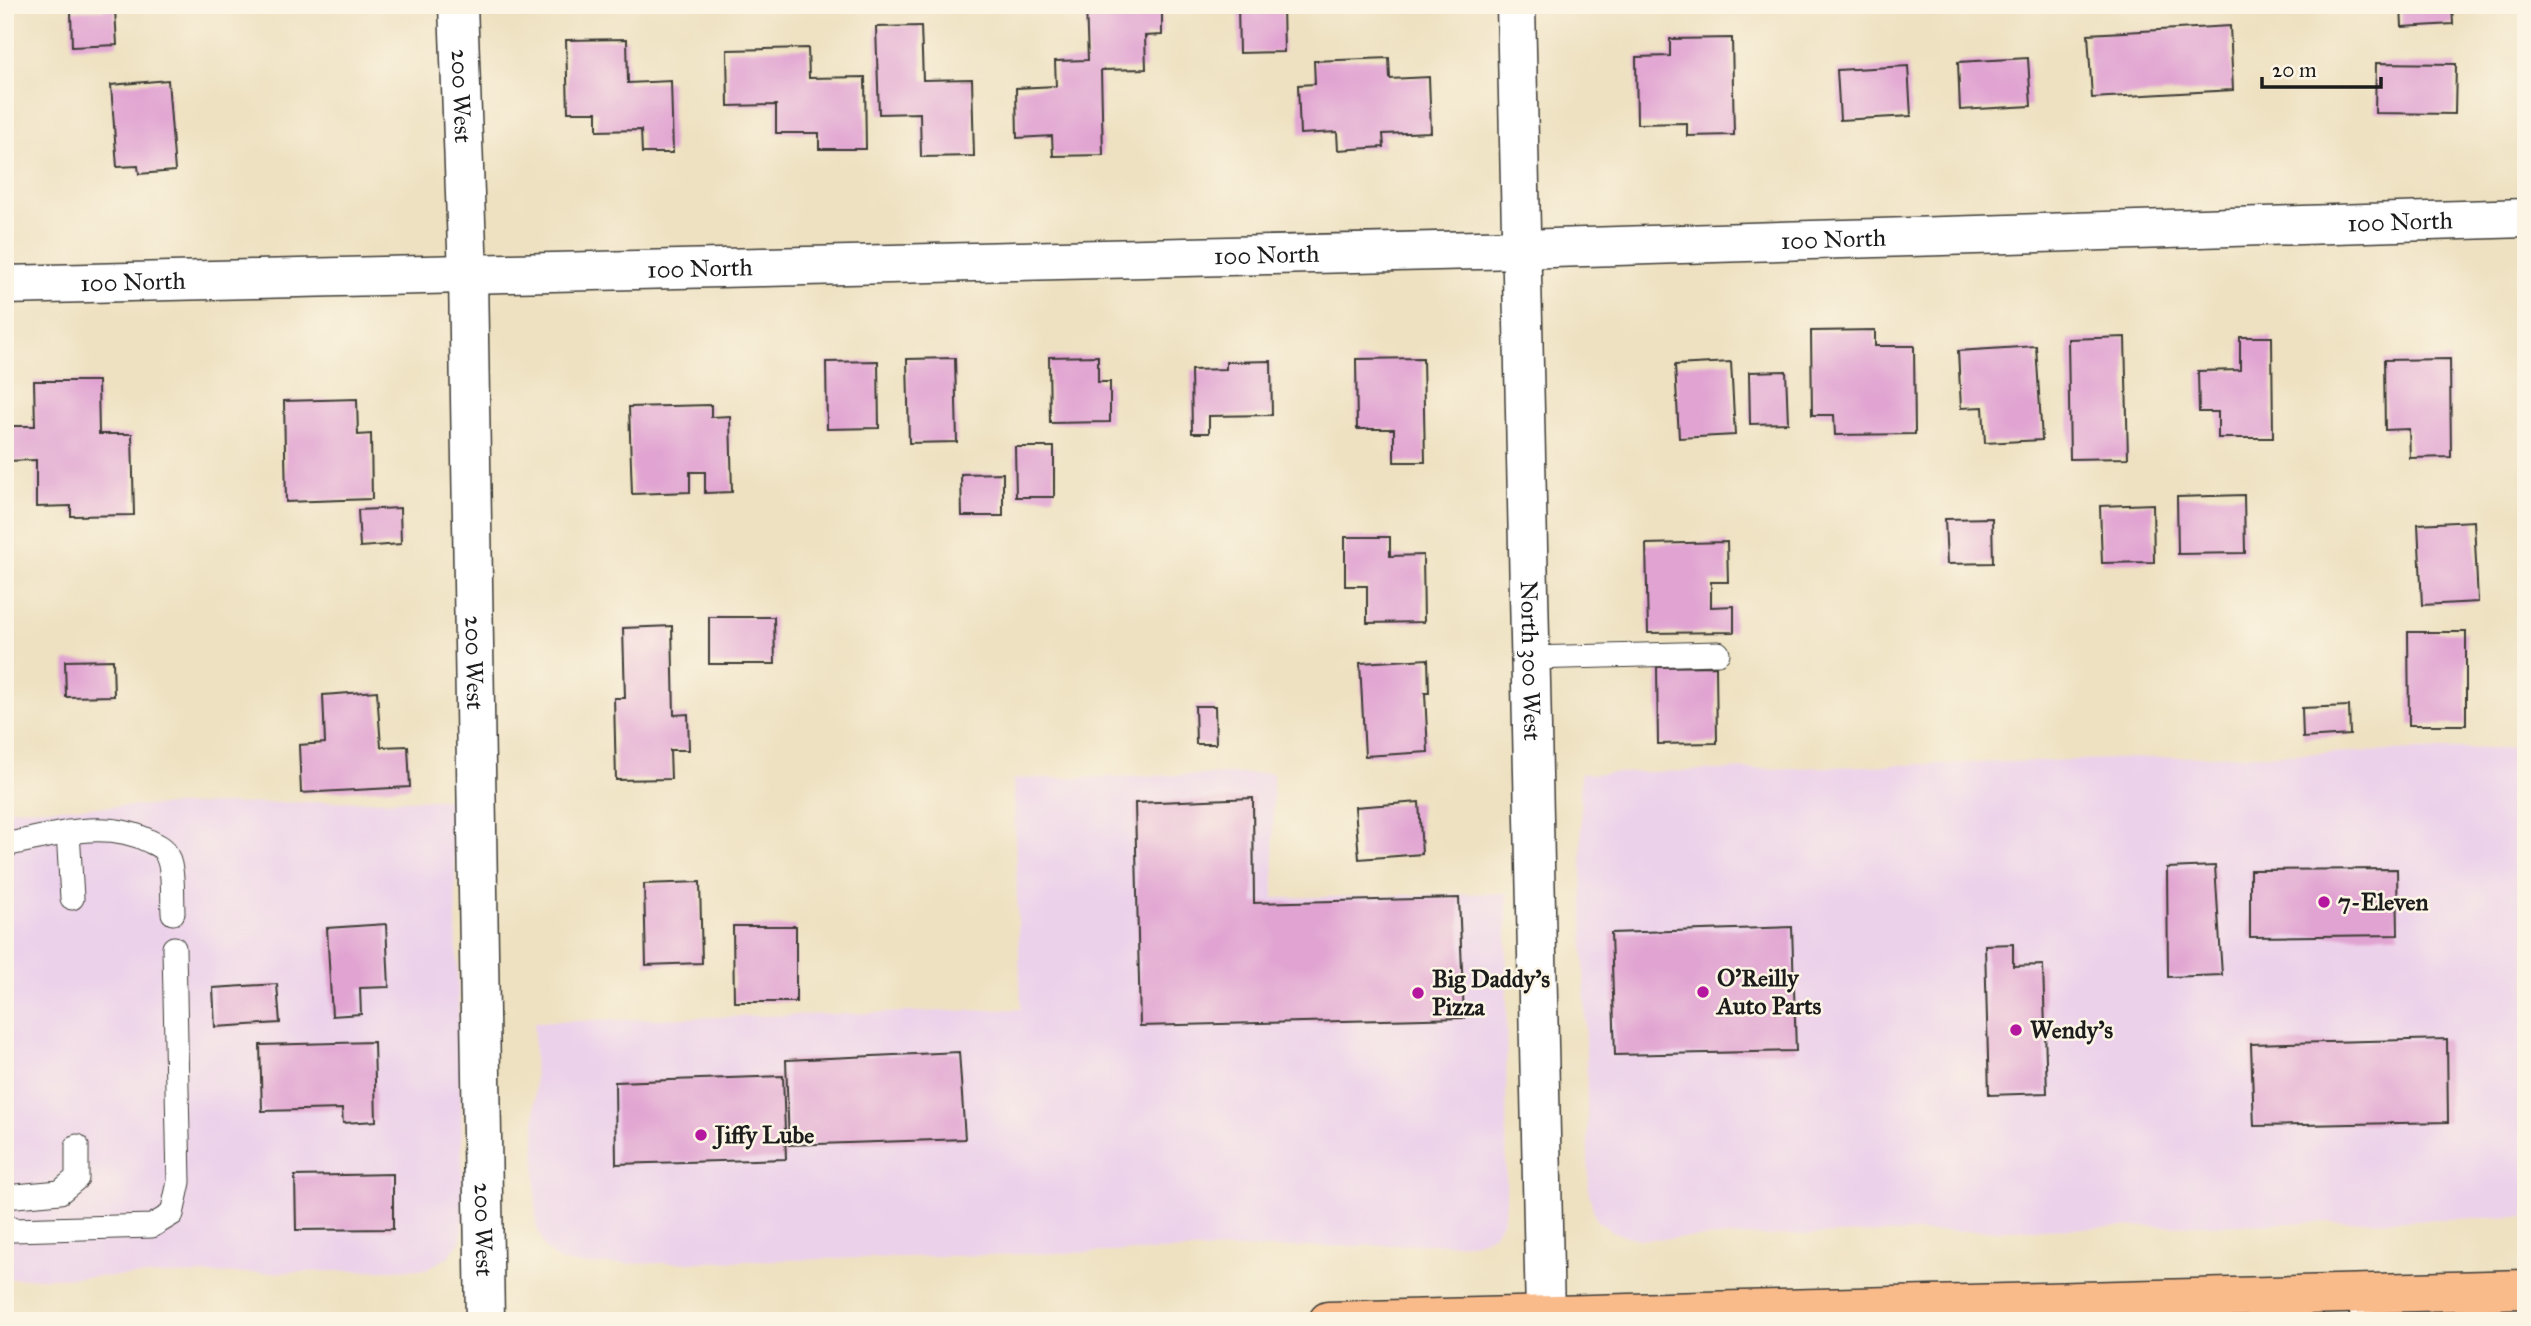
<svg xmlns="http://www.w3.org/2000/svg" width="2531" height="1326" viewBox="0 0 2531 1326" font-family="'IM FELL Great Primer',serif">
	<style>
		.built { fill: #ecd1ea }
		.building { fill: #e1a4d2 }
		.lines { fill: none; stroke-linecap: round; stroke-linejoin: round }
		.lane-casing { stroke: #3c3a35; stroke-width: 25 }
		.street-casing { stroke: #3c3a35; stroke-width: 41 }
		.primary-casing { stroke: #3c3a35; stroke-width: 41 }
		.lane { stroke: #fff; stroke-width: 23 }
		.street { stroke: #fff; stroke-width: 38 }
		.primary { stroke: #fabb8b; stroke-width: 38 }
		.poi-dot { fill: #b5179e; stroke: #fcf5e5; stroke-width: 2.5 }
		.labels { text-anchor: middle; stroke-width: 5; stroke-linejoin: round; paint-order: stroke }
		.street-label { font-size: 24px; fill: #1c1c1c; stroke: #fcf5e5 }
		.poi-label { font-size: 24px; font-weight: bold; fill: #1c1c1c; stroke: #fcf5e5; text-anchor: start }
	</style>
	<rect width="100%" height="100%" fill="#fcf5e5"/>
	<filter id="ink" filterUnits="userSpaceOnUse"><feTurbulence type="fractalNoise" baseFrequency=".0143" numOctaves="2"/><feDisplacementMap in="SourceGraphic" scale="14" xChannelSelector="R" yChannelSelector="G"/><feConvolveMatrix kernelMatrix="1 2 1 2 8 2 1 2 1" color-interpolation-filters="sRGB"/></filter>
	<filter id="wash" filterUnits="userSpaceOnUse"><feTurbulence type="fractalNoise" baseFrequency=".00686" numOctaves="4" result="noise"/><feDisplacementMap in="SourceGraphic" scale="28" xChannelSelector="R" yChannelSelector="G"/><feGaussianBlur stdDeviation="1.57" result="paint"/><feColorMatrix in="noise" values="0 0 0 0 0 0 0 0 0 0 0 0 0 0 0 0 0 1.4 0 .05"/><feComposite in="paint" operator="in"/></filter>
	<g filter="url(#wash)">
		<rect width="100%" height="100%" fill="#eee1c1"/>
		<g class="built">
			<path d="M2526 747V1217L1640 1239 1612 1232 1596 1220 1589 1193 1580 774Z"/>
			<path d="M1273 773 1274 898 1507 893 1506 1202 1503 1220 1494 1233 1480 1241 1470 1243 580 1265 558 1261 545 1249 536 1225 534 1022 1021 1009 1013 779Z"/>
			<path d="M453 799 464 1218 460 1242 448 1257 426 1269 5 1279V809Z"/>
		</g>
		<g id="blocks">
			<g class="building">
				<path d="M1086 5H1120V12L1162 10V35L1145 36 1146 69 1101 70 1103 155 1053 156 1052 136 1017 138 1016 88 1056 86 1055 61 1088 60Z"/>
				<path d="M1238 5H1283L1284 52 1239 53Z"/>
				<path d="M2401 5H2452L2453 24 2402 27Z"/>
				<path d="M115 9 117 45 72 47 71 11Z"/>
				<path d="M921 26 923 80 972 79 974 156 921 157 920 113 879 114 876 27Z"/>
				<path d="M2230 26 2233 90 2092 98 2088 34Z"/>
				<path d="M1732 38 1734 135 1687 136V123L1637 124 1636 57 1670 56V39Z"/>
				<path d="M627 39 628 83 671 81 673 153H642L641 130 597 131V112H568L566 40Z"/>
				<path d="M808 48 809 78 865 77 866 149H819V133H776V105L728 106 727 50Z"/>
				<path d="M1389 58 1390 79 1429 77 1431 132 1383 134 1384 147 1338 150 1337 132 1300 134 1298 85 1315 84 1314 61Z"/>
				<path d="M2028 58 2031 106 1960 110 1958 62Z"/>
				<path d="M2376 63 2456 64 2455 114 2375 113Z"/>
				<path d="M1908 66 1911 116 1840 120 1837 70Z"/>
				<path d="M168 80 175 171 139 174 138 166 117 167 111 85Z"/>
				<path d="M1875 330V346H1914L1915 434 1835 435 1834 415H1812L1811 331Z"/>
				<path d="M2125 337 2128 458 2070 459 2068 339Z"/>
				<path d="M2240 337H2272L2273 438H2218V412H2199L2198 371 2240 370Z"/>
				<path d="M2036 346 2042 440 1985 443 1983 407 1961 408 1958 351Z"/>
				<path d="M1098 356V382H1110V422L1050 423 1049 357Z"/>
				<path d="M955 358 957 442 909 443 907 359Z"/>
				<path d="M1423 358 1425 462H1394V429H1357L1356 359Z"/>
				<path d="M2450 359 2451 457 2410 458 2409 429 2385 430 2384 360Z"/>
				<path d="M878 361 879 428 827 429 826 362Z"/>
				<path d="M1271 361 1272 415 1209 416V433H1192L1191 370 1226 369V362Z"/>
				<path d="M1731 362 1735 435 1679 438 1675 365Z"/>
				<path d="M1786 371 1788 423 1750 424 1749 372Z"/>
				<path d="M34 381H98L99 434H132L134 515 71 516V506L36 507V460L5 461V426H35Z"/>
				<path d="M357 399 358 435 371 434 372 499 286 502 284 401Z"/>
				<path d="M711 405V417L730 416 732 492 705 493V472H690V492L632 494 629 407Z"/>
				<path d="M1015 447H1054V497H1016Z"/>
				<path d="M1003 473V516H962L961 474Z"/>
				<path d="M2244 495 2245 553 2178 554 2177 497Z"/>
				<path d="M2153 504 2154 562 2102 563 2100 506Z"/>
				<path d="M400 508 401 544 360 547 358 510Z"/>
				<path d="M1992 518 1993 563 1947 564 1945 519Z"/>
				<path d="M2474 521 2478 602 2422 605 2418 524Z"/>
				<path d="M1345 537H1390V556L1423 555 1424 622 1367 623V586H1345Z"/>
				<path d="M1727 542 1728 582H1711V607L1734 606V632L1648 633 1646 544Z"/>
				<path d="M709 617H774L775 664H709Z"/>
				<path d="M672 626 674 715 688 714 689 750H670L671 779 616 780 614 698H625L623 628Z"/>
				<path d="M2408 632H2466V725H2409Z"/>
				<path d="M1428 659 1429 693H1425L1428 752 1365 756 1360 663Z"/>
				<path d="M113 660 114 696 66 697 65 661Z"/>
				<path d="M1716 666 1717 743 1658 744 1657 667Z"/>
				<path d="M377 691 381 747 408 746 410 787 301 793 299 745 325 743 323 695Z"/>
				<path d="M1195 706H1215L1216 744H1196Z"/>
				<path d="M2349 706 2350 735 2303 738 2302 708Z"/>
				<path d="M1253 798 1254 903 1459 898 1464 1018 1140 1026 1135 803Z"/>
				<path d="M1419 802 1422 854 1359 859 1355 807Z"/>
				<path d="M2215 866 2222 975 2168 977 2167 868Z"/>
				<path d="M2397 869 2398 935 2250 937V870Z"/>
				<path d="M700 882 702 963 646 965 644 884Z"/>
				<path d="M386 924 389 987 360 988 361 1014 332 1016 327 928Z"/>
				<path d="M733 926H796V1002H734Z"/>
				<path d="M1792 927 1796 1051 1615 1055 1611 933Z"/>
				<path d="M2013 944V966L2043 965 2047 1093 1989 1095 1985 945Z"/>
				<path d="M277 984 280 1023 215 1027 213 988Z"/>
				<path d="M2447 1039 2448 1122 2254 1126 2251 1044Z"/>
				<path d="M374 1042 376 1121 343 1123 342 1109 262 1111 260 1045Z"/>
				<path d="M959 1052 965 1139 789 1145 786 1060Z"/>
				<path d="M783 1076 786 1159 616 1164 615 1082Z"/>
				<path d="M393 1174V1229L296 1230 295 1176Z"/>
			</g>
		</g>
	</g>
	<g filter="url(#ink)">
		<use href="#blocks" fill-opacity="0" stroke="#3c3a35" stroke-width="2"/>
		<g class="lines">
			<g class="lane-casing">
				<g id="lane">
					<path d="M1530 658 1718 653"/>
					<path d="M68 832 72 898"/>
					<path d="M5 845C51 836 105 818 149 841 153 843 160 846 163 849 175 864 172 894 173 913"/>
					<path d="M5 1197 60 1192 77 1178V1146"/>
					<path d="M5 1225 13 1230 152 1226 172 1214 179 1182 174 948"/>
					<path d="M2196 1300 2197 1321"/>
					<path d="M2361 1321 2364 1295"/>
				</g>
			</g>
			<g class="street-casing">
				<g id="street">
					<path id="s1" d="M458 5 468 275 485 1321"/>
					<path id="s2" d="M1516 5 1545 1316"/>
					<path id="s3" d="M5 285 1520 249 2526 218"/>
				</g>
			</g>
			<g class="primary-casing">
				<path id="primary" d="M1328 1321 2526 1289"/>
			</g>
			<use href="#lane" class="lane"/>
			<use href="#street" class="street"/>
			<use href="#primary" class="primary"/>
		</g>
	</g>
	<g class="poi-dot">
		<circle cx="2324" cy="902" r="7"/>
		<circle cx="1703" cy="992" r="7"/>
		<circle cx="1418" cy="993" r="7"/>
		<circle cx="2016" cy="1030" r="7"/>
		<circle cx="701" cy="1135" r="7"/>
	</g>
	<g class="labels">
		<g class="street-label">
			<text dy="8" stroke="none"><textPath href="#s1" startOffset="91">200 West</textPath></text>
			<text dy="8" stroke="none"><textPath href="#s3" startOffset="2396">100 North</textPath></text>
			<text dy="8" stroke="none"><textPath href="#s3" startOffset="1829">100 North</textPath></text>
			<text dy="8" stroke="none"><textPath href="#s3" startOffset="1262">100 North</textPath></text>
			<text dy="8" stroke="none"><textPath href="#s3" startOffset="695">100 North</textPath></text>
			<text dy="8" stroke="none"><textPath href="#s3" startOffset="128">100 North</textPath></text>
			<text dy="8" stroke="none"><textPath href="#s2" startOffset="656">North 300 West</textPath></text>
			<text dy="8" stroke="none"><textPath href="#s1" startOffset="658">200 West</textPath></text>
			<text dy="8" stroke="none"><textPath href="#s1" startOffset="1225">200 West</textPath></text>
		</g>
		<g class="poi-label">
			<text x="2338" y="910">7-Eleven</text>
			<text x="1717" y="986">O'Reilly<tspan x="1717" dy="28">Auto Parts</tspan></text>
			<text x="1432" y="987">Big Daddy's<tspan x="1432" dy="28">Pizza</tspan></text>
			<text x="2030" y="1038">Wendy's</text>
			<text x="715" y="1143">Jiffy Lube</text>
		</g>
	</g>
	<rect width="2531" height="1326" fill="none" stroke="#fcf5e5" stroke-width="28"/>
	<path d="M2262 77v10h119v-10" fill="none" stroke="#1c1c1c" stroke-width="3.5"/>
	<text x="2272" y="77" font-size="21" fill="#1c1c1c" stroke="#fcf5e5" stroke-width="5" paint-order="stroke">20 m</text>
</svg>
